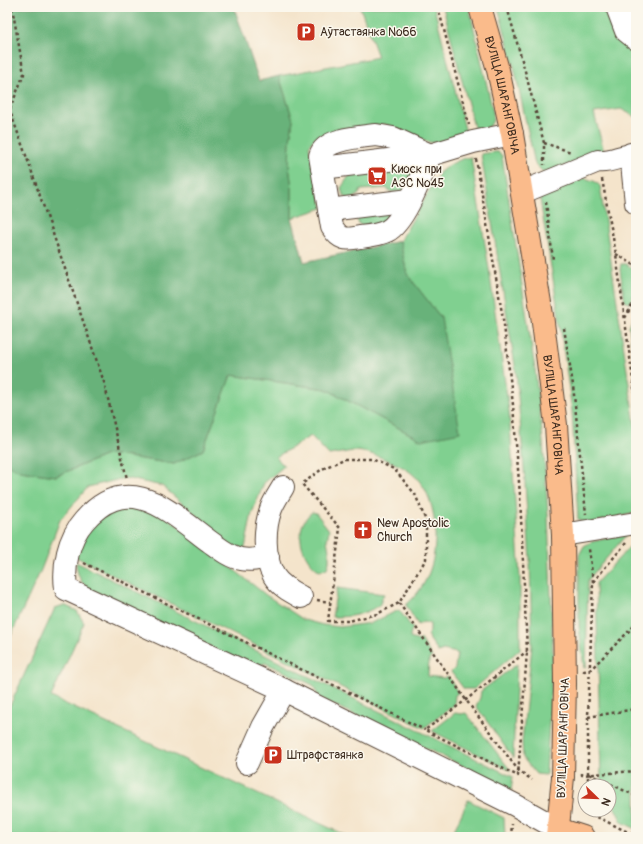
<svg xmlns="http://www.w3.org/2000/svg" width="643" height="844" viewBox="0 0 643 844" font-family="Pangolin,sans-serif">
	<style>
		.green { fill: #80d090; stroke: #5e7d57 }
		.forest { fill: #68b27a; stroke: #526e4c }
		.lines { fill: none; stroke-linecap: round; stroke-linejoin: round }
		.minor-casing { stroke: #574638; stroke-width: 24 }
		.major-casing { stroke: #574638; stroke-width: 24 }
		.path { stroke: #574638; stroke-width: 2.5; stroke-dasharray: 3 3; stroke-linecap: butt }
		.minor { stroke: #fff; stroke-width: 22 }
		.major { stroke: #fabb8b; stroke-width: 22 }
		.labels { text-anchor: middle; stroke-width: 3; stroke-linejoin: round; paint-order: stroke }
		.poi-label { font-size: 12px; fill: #3b2a1e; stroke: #fbf7ec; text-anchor: start }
		.street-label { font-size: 12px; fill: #3b2a1e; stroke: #fbf7ec }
	</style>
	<rect width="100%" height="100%" fill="#fbf7ec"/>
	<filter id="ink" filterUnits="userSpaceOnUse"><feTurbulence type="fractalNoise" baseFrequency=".025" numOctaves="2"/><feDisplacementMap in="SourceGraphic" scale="8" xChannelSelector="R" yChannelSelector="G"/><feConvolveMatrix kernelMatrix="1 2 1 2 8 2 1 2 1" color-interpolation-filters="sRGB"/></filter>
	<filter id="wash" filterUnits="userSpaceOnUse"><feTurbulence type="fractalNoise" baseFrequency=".012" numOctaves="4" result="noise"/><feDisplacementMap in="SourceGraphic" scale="16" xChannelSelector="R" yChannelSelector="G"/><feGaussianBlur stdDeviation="0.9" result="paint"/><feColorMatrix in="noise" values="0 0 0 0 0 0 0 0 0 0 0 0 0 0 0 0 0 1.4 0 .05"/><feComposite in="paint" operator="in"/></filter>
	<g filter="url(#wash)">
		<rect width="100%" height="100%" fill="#f4e4cb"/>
		<g class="green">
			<path d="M360 7H434L466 133 438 143 429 142 385 124 353 129 315 138 309 146 323 208 292 218V188L289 166 290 140 293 120 279 76 378 57Z"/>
			<path d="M443 7H469L493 112C494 127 488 128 475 131Z"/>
			<path d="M498 7H611L636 47V117L621 109 594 113 604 152 548 172H543L535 164 515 71Z"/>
			<path d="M494 152H499L502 156 535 369 543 442 548 515 553 654 546 775 536 774 523 758 522 742 532 646 530 560 524 468 516 372 481 154Z"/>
			<path d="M471 157 489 269 509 411 520 578V649L474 689H464L451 672 455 668 457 653 443 650 438 652 427 635 430 632V624L423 622 418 625 406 605C426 587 434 567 435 541 436 516 431 488 410 472 403 466 393 463 385 459 375 455 364 451 353 451 345 452 337 454 329 455L311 436 276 457 284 466 264 483 252 513 245 548 234 549 225 544 217 533 162 486 125 478 88 487 60 520 41 570 7 644V464L20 471 56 476 109 454 174 464 203 450 231 375 326 389 421 440 441 318 407 274 400 241 440 172C450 164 459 159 471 157Z"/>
			<path d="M408 166 412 169C414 179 408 184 402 192H391L386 188 361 190 359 194 353 199H348L343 195 341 188 349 176Z"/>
			<path d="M585 178 596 182 600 186 636 432V513L585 524 578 519 572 411 558 310 540 199 542 195Z"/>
			<path d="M392 209 387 222 364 227 359 224 356 218 362 214Z"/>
			<path d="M621 264H626L636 271V289L630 303 625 302 620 270Z"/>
			<path d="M636 309V374L629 326Z"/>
			<path d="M127 506 162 513 266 595 304 620 323 625 340 627 371 623 399 610 413 629 411 631 410 638 419 641 421 639 432 657 429 659 428 676 444 678 448 676 458 693 455 695 454 705 424 728 76 557 87 530 105 513Z"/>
			<path d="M312 512 316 513 329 530 327 540 329 551V562L327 568 320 571C301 559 292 528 312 512Z"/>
			<path d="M627 534 588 580 586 667 584 668 579 626V555L584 546 591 542Z"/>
			<path d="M634 542H636V829L622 822 609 796V786H604L601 780 596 583Z"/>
			<path d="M76 562 513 777 511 791 461 765 319 698 313 685 265 663 254 668 87 588C79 580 77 573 76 562Z"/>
			<path d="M337 588 384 594 379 606C361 615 353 617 332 617Z"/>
			<path d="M64 605 77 611 84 623 51 697 349 837H7V712L55 608Z"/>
			<path d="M517 664 513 758 476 706 480 698 481 691Z"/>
			<path d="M455 713 461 714 466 713 511 771 432 731Z"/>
			<path d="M468 800 504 818 505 837H451Z"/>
		</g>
		<path class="forest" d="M7 7H234L259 81 279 76 293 120 290 140 289 166 292 188V218L304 262 400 241 407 274 441 318 460 432 421 440 326 389 231 375 203 450 174 464 109 454 56 476 20 471 7 464Z"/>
	</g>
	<g filter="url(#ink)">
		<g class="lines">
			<g class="minor-casing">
				<g id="minor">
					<path d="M617 7 626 31 636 39"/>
					<path d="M376 135 393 138 430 155C422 174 405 222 387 231 379 235 368 236 360 237 346 240 340 240 332 227L320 156C325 138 360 137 376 135Z"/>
					<path d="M631 154 636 203"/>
					<path d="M322 168 430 155 473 142 512 134"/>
					<path d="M523 192 598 161C611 163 623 154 636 155"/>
					<path d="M329 210 410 200"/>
					<path d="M283 487C279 494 274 501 271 509 264 528 263 557 274 576 280 586 292 592 301 597"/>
					<path d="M563 535 636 523"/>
					<path d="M268 557C259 559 250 561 241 559 229 557 219 548 209 541 169 511 128 470 84 521 68 539 63 566 66 589L284 690 515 805 558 829"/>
					<path d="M247 763 263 727 284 690"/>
				</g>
			</g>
			<g class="major-casing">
				<g id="major">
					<path id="s1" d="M480 7 498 70 512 134 542 315 556 425 563 535 565 684 563 777 557 837"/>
					<path d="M558 829 583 837"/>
				</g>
			</g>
			<g class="path">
				<path d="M438 7 469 125"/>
				<path d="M507 7 525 71 544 143V165"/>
				<path d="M7 103 28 161 104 382 127 479"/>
				<path d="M10 109 24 74 12 7"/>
				<path d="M544 143 571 152"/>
				<path d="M476 159 504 325 513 405 520 495 527 651 518 776 425 730 466 700 527 651"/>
				<path d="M602 179 616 254 636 402"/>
				<path d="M546 202 553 260"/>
				<path d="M616 254 636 266"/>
				<path d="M625 318 636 298"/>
				<path d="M564 328 573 385 586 514"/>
				<path d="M344 459H372L394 469 415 494 426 521V559L399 603 377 614 349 621H328L340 528 302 484 322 469Z"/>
				<path d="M84 563 425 730"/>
				<path d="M593 582 626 543"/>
				<path d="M317 600 330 602"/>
				<path d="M399 603 466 700 518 770 532 780"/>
				<path d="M584 672V671L590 670 636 624"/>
				<path d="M588 717 636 709"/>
				<path d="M582 773V775L636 771"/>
				<path d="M589 774 636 796"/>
				<path d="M588 786V717L593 582 589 549"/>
				<path d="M589 810V813L636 836"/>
				<path d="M632 834 636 825"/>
				<path d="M511 837 512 824"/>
			</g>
			<use href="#minor" class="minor"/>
			<use href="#major" class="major"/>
		</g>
	</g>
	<defs>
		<g id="parking-square" transform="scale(1)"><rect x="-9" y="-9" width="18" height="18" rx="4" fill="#c8321e" stroke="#fbf7ec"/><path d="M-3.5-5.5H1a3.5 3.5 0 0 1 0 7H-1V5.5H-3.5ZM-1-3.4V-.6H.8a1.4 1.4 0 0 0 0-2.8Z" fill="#fff"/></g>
		<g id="supermarket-square" transform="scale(1)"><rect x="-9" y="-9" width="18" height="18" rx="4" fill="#c8321e" stroke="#fbf7ec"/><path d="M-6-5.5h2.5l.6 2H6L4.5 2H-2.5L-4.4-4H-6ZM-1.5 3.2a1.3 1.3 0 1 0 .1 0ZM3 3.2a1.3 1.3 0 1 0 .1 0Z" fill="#fff"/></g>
		<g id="church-square" transform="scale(1)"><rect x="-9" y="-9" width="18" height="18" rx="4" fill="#c8321e" stroke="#fbf7ec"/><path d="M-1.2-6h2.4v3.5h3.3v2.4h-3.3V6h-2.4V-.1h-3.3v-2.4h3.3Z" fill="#fff"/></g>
	</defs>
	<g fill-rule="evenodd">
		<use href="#parking-square" x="306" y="32"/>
		<use href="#supermarket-square" x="377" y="176"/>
		<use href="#church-square" x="363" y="530"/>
		<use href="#parking-square" x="273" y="755"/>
	</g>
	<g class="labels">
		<g class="poi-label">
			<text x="320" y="36">Аўтастаянка №66</text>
			<text x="391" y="173">Киоск при<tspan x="391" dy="14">АЗС №45</tspan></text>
			<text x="377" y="527">New Apostolic<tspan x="377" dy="14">Church</tspan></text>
			<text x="287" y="759">Штрафстаянка</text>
		</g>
		<g class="street-label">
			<text dy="4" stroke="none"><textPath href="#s1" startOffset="91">ВУЛІЦА ШАРАНГОВІЧА</textPath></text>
			<text dy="4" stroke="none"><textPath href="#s1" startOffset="415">ВУЛІЦА ШАРАНГОВІЧА</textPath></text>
			<text transform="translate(563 738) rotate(-88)" y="4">ВУЛІЦА ШАРАНГОВІЧА</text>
		</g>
	</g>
	<rect width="643" height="844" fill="none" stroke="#fbf7ec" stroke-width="24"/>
	<g transform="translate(597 798) rotate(113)"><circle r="19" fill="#fbf7ec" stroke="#aea59a"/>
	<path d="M0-3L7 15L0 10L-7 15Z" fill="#c8321e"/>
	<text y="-6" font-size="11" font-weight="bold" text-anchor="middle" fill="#3b2a1e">N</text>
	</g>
</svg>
